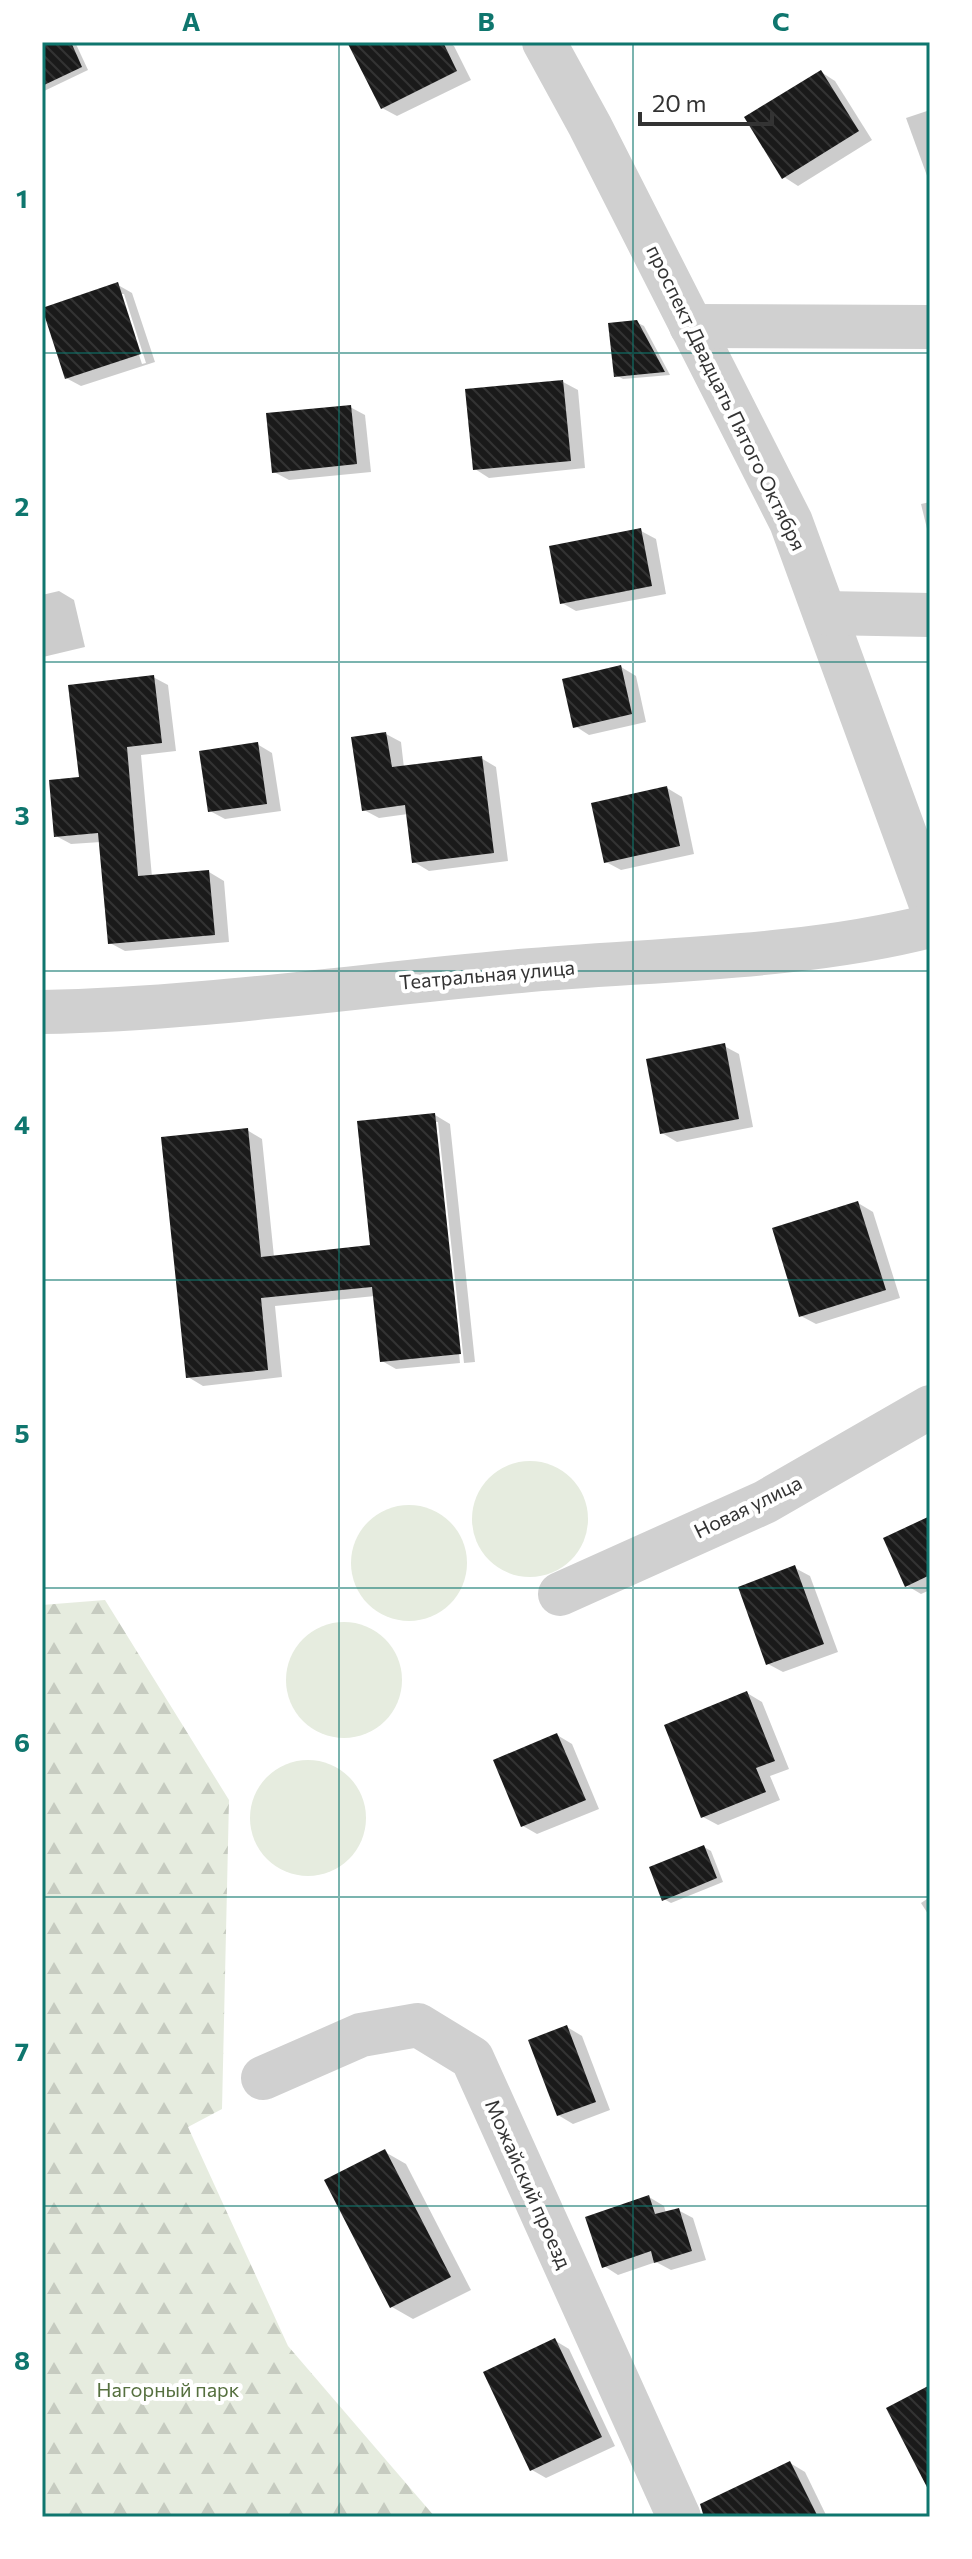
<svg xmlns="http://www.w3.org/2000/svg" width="972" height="2559" viewBox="0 0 972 2559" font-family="Commissioner,sans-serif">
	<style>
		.green { fill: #e6ecdf }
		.forest { fill: url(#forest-firs) }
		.shadow { fill: #0003; fill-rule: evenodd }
		.building { fill: url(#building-back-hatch) }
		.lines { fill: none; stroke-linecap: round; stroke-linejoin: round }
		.minor { stroke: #d0d0d0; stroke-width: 44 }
		.grid { fill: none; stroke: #0f766e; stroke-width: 2; stroke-opacity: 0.55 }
		.labels { text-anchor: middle; stroke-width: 8; stroke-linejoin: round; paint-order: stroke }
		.street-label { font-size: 20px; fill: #333; stroke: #fff }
		.park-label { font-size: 20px; fill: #56703f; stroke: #fff }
		.neatline { fill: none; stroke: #0f766e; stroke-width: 3 }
		.grid-label { font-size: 26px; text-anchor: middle; font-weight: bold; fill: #0f766e }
	</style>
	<defs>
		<pattern id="forest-firs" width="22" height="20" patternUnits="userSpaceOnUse" patternTransform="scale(2)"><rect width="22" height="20" fill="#e6ecdf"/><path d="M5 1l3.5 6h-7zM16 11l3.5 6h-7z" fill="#c6cbc0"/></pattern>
		<pattern id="building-back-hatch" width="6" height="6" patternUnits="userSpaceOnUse" patternTransform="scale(2)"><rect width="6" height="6" fill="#1a1a1a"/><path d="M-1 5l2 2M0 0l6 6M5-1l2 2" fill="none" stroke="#333"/></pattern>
	</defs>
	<rect width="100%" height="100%" fill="#fff"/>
	<g class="green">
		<circle cx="530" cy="1519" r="58"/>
		<circle cx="409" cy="1563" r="58"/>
		<circle cx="344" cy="1680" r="58"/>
		<circle cx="308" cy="1818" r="58"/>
	</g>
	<path class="forest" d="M105 1600 229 1800 222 2109 188 2127 288 2346 435 2517H42V1605Z"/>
	<g class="shadow">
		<path d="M42 42H75L88 70 42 92Z"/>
		<path d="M349 42H448L454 46 471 80 397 116 382 108Z"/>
		<path d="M821 72 835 81 872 140 798 186 784 177Z"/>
		<path d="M930 110V184L906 118Z"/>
		<path d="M118 285 132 293 155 362 81 386 66 378ZM119 294H124L146 363 142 364Z"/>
		<path d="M636 322 644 326 670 375 623 379 616 375Z"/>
		<path d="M563 382 578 390 585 468 489 478 475 469Z"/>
		<path d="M350 407 365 415 371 472 289 480 274 472Z"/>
		<path d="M930 502V541L921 504Z"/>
		<path d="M641 531 656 539 666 594 576 611 562 603Z"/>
		<path d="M59 591 74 600 85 647 43 657 42 595Z"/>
		<path d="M621 667 636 676 646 722 589 735 575 726Z"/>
		<path d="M153 677 168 685 176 751 141 755 152 877 209 872 224 881 229 942 125 951 110 943 101 842 71 844 56 836 82 779Z"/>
		<path d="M386 734 401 742 404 768 481 758 496 767 508 861 429 871 414 862 408 814 379 818 364 810Z"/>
		<path d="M257 744 272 753 281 811 225 819 210 811Z"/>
		<path d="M667 788 682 797 694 854 621 870 606 862Z"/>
		<path d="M724 1046 739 1054 753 1127 677 1142 662 1133Z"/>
		<path d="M435 1115 450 1124 475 1362 464 1363 438 1122H434L460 1363 396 1369 382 1361 375 1296 275 1306 282 1377 203 1386 188 1377 247 1130 262 1139 274 1257 372 1247Z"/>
		<path d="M858 1203 873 1212 900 1298 816 1324 801 1316Z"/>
		<path d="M930 1519V1590L921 1594 906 1585Z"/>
		<path d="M795 1568 810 1576 838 1652 783 1672 768 1664Z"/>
		<path d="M747 1693 762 1702 789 1769 770 1776 780 1800 718 1825 703 1817Z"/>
		<path d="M557 1735 572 1744 599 1809 537 1834 523 1826Z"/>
		<path d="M704 1847 711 1851 723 1882 671 1903 664 1899Z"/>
		<path d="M930 1897V1917L921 1903Z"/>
		<path d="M567 2027 582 2036 610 2110 573 2124 558 2115Z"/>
		<path d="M385 2152 406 2164 471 2290 413 2319 392 2307Z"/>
		<path d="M649 2197 664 2206 666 2213 678 2210 693 2218 706 2260 671 2270 656 2262 618 2275 604 2266Z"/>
		<path d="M554 2340 569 2349 615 2446 546 2478 532 2470Z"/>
		<path d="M790 2463 805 2472 827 2517H720Z"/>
	</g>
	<g class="building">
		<path d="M42 42H71L82 67 42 86Z"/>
		<path d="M347 42H443L457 71 381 109Z"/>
		<path d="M821 70 859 131 782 179 744 117Z"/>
		<path d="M118 282 141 354 65 379 42 308Z"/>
		<path d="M637 320 665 372 614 377 608 323Z"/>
		<path d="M563 380 571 461 473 470 465 389Z"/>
		<path d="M351 405 357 464 272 473 266 413Z"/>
		<path d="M641 528 652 586 560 604 549 546Z"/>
		<path d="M621 665 632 714 573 728 562 679Z"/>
		<path d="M154 675 162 743 127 747 138 876 209 870 215 935 108 944 98 833 54 837 49 780 79 777 68 685Z"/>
		<path d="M386 732 392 767 482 756 494 853 412 863 405 805 362 811 351 737Z"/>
		<path d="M258 742 267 804 208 812 199 751Z"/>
		<path d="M667 786 680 846 604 863 591 803Z"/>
		<path d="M725 1043 739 1119 660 1134 646 1059Z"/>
		<path d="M435 1113 461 1354 380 1362 372 1287 261 1298 268 1370 186 1378 161 1137 248 1128 261 1257 370 1245 357 1121Z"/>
		<path d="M858 1201 886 1290 799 1317 772 1228Z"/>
		<path d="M930 1516V1575L905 1587 883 1538Z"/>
		<path d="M795 1565 824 1644 766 1665 738 1587Z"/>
		<path d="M747 1691 775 1761 756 1768 766 1792 701 1818 664 1725Z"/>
		<path d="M557 1733 586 1800 521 1827 493 1760Z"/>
		<path d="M704 1845 717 1878 662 1901 649 1867Z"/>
		<path d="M567 2025 596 2102 557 2116 528 2040Z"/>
		<path d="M385 2149 451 2277 390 2308 324 2180Z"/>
		<path d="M649 2195 655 2214 679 2208 692 2251 654 2263 651 2251 602 2268 585 2217Z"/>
		<path d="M555 2338 602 2437 530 2471 483 2372Z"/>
		<path d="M930 2385V2493L886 2408Z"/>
		<path d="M790 2461 818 2517H704L700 2504Z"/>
	</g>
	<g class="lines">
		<g class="minor">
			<path d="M544 42 590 126 791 522 930 902"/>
			<path d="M691 326 930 327"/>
			<path d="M825 613 930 615"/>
			<path d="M42 1012C202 1009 360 985 520 971 652 959 802 959 930 926"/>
			<path d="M560 1594 765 1502 930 1407"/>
			<path d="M263 2078 361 2035 418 2025 472 2058 679 2517"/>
		</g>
	</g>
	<path class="grid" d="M339 42V2517M633 42V2517M42 353H930M42 662H930M42 971H930M42 1280H930M42 1588H930M42 1897H930M42 2206H930"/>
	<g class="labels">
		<g class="street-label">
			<text transform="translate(726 398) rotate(64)" y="7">проспект Двадцать Пятого Октября</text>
			<text transform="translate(487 975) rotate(-5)" y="7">Театральная улица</text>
			<text transform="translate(748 1507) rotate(-26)" y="7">Новая улица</text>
			<text transform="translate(528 2184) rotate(66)" y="7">Можайский проезд</text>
		</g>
		<g class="park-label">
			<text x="168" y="2397">Нагорный парк</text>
		</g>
	</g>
	<rect width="972" height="2559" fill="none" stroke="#ffffff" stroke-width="88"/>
	<path d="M640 112v12h132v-12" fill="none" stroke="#333333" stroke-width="4"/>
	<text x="652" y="112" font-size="24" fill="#333333" stroke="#ffffff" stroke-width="6" paint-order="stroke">20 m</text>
	<rect x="44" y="44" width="884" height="2471" class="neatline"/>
	<g class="grid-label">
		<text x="191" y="31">A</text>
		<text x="486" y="31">B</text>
		<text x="781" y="31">C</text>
		<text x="22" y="208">1</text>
		<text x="22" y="516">2</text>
		<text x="22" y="825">3</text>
		<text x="22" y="1134">4</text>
		<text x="22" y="1443">5</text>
		<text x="22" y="1752">6</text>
		<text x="22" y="2061">7</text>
		<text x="22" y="2370">8</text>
	</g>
</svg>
